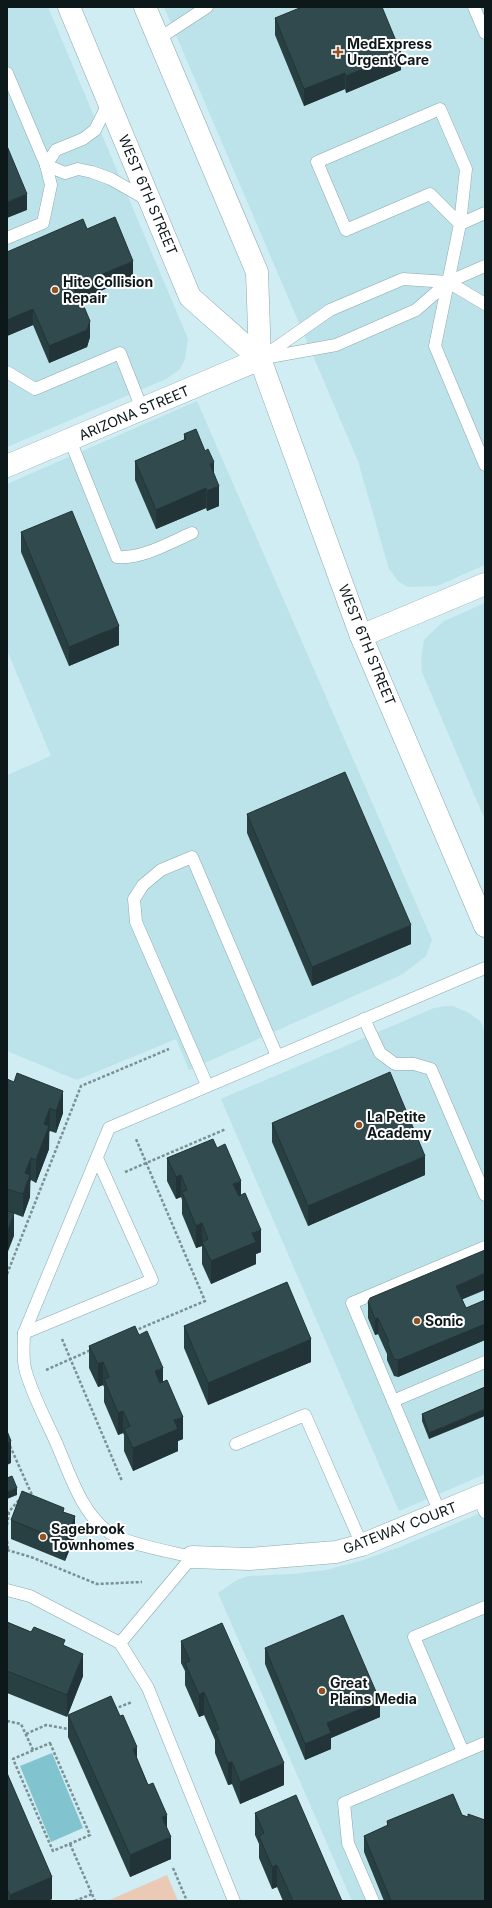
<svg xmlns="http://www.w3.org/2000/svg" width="492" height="1908" viewBox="0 0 492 1908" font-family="Inter,sans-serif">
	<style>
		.built { fill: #bce3ea }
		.green { fill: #ebcab5 }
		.water { fill: #81c3ce }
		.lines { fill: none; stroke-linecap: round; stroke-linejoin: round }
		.lane-casing { stroke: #8ca8ad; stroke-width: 13 }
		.street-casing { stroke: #8ca8ad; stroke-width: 23 }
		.primary-casing { stroke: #8ca8ad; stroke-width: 23 }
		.path { stroke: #7a9094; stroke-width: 2.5; stroke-dasharray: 3 2; stroke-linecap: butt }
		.lane { stroke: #fff; stroke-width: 12 }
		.street { stroke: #fff; stroke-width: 22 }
		.primary { stroke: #fff; stroke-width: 22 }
		.wall { fill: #294043 }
		.shaded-wall { fill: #223437 }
		.building { fill: #304a4e; stroke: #223437 }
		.poi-dot { fill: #945220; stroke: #fff; stroke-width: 1.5 }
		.labels { text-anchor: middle; stroke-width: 4; stroke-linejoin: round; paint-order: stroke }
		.poi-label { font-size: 14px; font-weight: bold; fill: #0d181a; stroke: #fff; text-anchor: start }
		.street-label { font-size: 14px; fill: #0d181a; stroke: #fff }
	</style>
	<rect width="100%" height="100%" fill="#cfedf2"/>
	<g class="built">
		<path d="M7 7H48L188 339 185 359 180 369 166 379 7 447Z"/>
		<path d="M164 7H485V565L437 586 408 587 399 582 389 569 358 461Z"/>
		<path d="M197 401 432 940 426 956 403 974 189 1070 176 1039 77 1080 7 1051V775L51 756 7 650V484Z"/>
		<path d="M485 603V820L422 672 421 659 424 640 444 621Z"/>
		<path d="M446 1006H453L469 1013 481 1022 485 1032V1474L399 1511 221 1099 434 1008Z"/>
		<path d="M485 1511V1901H352L218 1593 237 1580 248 1576 293 1574 326 1570 360 1561 400 1547Z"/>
	</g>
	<path class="green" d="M167 1875 178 1901H107Z"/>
	<path class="water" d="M52 1753 83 1828 51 1842 20 1766Z"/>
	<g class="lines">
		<g class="lane-casing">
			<g id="lane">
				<path d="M474 7 485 33"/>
				<path d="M158 39 207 7"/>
				<path d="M7 73 46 165 51 185 43 223 7 238"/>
				<path d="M46 165 65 173 78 169 92 172 111 179 148 200"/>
				<path d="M46 165 56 150 83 139 95 130 109 102"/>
				<path d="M460 224 430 194 346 230 317 162 440 109 466 169 460 224 435 346 485 465"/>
				<path d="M460 224 485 213"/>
				<path d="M264 358 336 345 416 310 448 282 485 266"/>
				<path d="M260 359 330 310 403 279 448 282 485 304"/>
				<path d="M7 372 35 389 120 353 142 409"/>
				<path d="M70 440 117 557C142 559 169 543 192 533"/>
				<path d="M364 1019 380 1053 395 1064H414L431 1069 485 1195"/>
				<path d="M207 1085 136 922 134 899 143 885 161 870 192 857 277 1056"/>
				<path d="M24 1333 152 1280 97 1158"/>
				<path d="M393 1401 485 1362"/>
				<path d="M236 1444 305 1415 362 1545"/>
				<path d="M478 1497 485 1512"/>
				<path d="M440 1513 352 1303 485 1247"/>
				<path d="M7 1590 30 1596 120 1643 148 1688 234 1901"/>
				<path d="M120 1643 192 1557C172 1552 126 1544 110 1533 81 1514 69 1471 55 1440 45 1418 33 1396 26 1372 22 1360 24 1346 24 1333L109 1128 485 968"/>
				<path d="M463 1752 414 1637 485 1607"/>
				<path d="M373 1901 348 1843 344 1803 485 1743"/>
			</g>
		</g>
		<g class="street-casing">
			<g id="street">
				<path d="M7 466 260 359"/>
				<path d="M361 636 485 584"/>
				<path d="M192 1557 249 1559 336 1552 362 1545 485 1494"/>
			</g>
		</g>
		<g class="primary-casing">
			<g id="primary">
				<path d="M69 7 190 297 260 359"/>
				<path d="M145 7 257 272 260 359 361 636 485 926"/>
			</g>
		</g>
		<g class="path">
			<path d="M125 1172 226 1129"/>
			<path d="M7 1274 81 1086 169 1049"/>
			<path d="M134 1331 205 1301 136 1139"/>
			<path d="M62 1339 122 1481"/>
			<path d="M46 1370 91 1350"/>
			<path d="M10 1446 32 1495"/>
			<path d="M7 1514 19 1500"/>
			<path d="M7 1525 9 1512"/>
			<path d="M7 1541 8 1550"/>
			<path d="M7 1550 31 1557 97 1584 142 1582"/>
			<path d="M114 1709 132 1702"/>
			<path d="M7 1721 21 1724 33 1750"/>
			<path d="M26 1734 46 1725 68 1729 71 1727"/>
			<path d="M50 1743 90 1835 53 1851 13 1759Z"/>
			<path d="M70 1844 95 1901"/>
			<path d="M173 1868 187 1901"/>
			<path d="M75 1901 92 1894"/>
		</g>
		<use href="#lane" class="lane"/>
		<use href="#street" class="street"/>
		<use href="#primary" class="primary"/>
	</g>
	<g class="wall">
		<path d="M275 18 401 70 346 93 345 89 304 106 275 35Z"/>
		<path d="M87 229 133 277 81 299 90 337 87 347 49 363 33 325 7 336V252Z"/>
		<path d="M184 434 214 474 219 506 207 511 206 508 156 529 135 480V461L184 440Z"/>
		<path d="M21 532 119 645 69 666 21 552Z"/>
		<path d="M247 814 411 944 312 986 247 833Z"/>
		<path d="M7 1079 63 1113 56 1133 50 1131 49 1132V1149L36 1183 31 1180 30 1182V1197L23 1217 7 1211Z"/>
		<path d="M272 1123 425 1175 308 1226 272 1142Z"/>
		<path d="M217 1148 241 1195 261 1252 256 1254V1264L211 1284 202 1264V1246L196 1248 182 1214V1200L181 1197 176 1199 167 1181V1158Z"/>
		<path d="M462 1300 466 1308 485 1300V1340L398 1377 394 1376 387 1360V1354L378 1334 375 1335 368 1318V1302Z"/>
		<path d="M184 1326 311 1362 208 1405 184 1348Z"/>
		<path d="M139 1335 163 1382 183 1439 178 1441V1451L133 1471 124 1451V1435L123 1433 118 1435 104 1402V1387L103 1385 98 1387 89 1368V1346Z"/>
		<path d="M485 1387 429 1439 422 1421V1414Z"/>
		<path d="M64 1512 75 1536 65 1561 11 1539V1520Z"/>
		<path d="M7 1622 65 1646 83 1676 67 1717 7 1693Z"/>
		<path d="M181 1641 284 1785 240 1804 232 1784 228 1785 215 1753V1740L204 1715 199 1717 185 1685V1671L181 1663Z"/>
		<path d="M265 1648 380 1717 331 1738V1749L305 1760 265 1664Z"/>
		<path d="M68 1715 137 1759 167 1829 171 1859 130 1877 68 1737Z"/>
		<path d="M7 1773 52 1899 48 1901H7Z"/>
		<path d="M255 1813 342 1901H283L277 1887 272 1889 259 1858V1844L255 1835Z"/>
		<path d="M387 1821 485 1901H384L364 1852V1836L387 1826Z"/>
	</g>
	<g class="shaded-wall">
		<path d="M401 53V70L346 93V76Z"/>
		<path d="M345 73V89L304 106V89Z"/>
		<path d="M27 194V210L7 218V202Z"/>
		<path d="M133 261V277L73 303V287Z"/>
		<path d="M33 309V325L7 336V320Z"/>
		<path d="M90 321V337L87 347 49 363V346Z"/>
		<path d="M214 462V482L210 464Z"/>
		<path d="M219 486V506L207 511V491Z"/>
		<path d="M206 488V508L156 529V510Z"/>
		<path d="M119 626V645L69 666V647Z"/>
		<path d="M411 925V944L312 986V967Z"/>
		<path d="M63 1091V1113L56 1133V1111Z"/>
		<path d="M50 1108 49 1149 36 1183V1160L44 1124Z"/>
		<path d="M425 1156V1175L308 1226V1206Z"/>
		<path d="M31 1158 30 1197 23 1217V1194L25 1173Z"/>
		<path d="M181 1175V1197L176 1199V1177Z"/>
		<path d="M241 1181V1203L233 1184Z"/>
		<path d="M14 1213V1236L7 1254V1232Z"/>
		<path d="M202 1223V1246L196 1248V1226Z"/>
		<path d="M261 1230V1252L256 1254V1264L211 1284V1261L252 1233Z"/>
		<path d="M485 1273V1290L456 1302V1286Z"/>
		<path d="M378 1318V1334L375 1335V1319Z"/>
		<path d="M485 1324V1340L398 1377V1360Z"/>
		<path d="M311 1339V1362L208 1405V1383Z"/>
		<path d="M103 1362V1385L98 1387V1364Z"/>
		<path d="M163 1368V1390L155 1371Z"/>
		<path d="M485 1409V1416L429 1439V1433Z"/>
		<path d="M123 1411V1433L118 1435V1413Z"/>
		<path d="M183 1417V1439L178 1441V1451L133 1471V1448L174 1420Z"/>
		<path d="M11 1441V1463L7 1465V1443Z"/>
		<path d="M17 1488V1495L7 1499V1492Z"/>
		<path d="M75 1516V1536L65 1561V1542Z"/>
		<path d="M83 1654V1676L67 1717V1695Z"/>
		<path d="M204 1692V1715L199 1717V1695Z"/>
		<path d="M380 1701V1717L331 1738V1749L305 1760V1744L327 1723Z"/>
		<path d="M137 1747V1769L133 1749Z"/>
		<path d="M232 1762V1784L228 1785V1763Z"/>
		<path d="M284 1763V1785L240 1804V1782Z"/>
		<path d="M167 1815V1837L162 1817Z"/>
		<path d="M171 1837V1859L130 1877V1855Z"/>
		<path d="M277 1865V1887L272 1889V1867Z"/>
		<path d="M52 1877V1899L48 1901H10V1895Z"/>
	</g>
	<g class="building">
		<path d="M302 7H382L401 53 346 76 345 73 304 89 275 18Z"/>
		<path d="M7 146 27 194 7 202Z"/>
		<path d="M115 217 133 261 73 287 78 298 80 297 90 321 87 330 49 346 33 309 7 320V252L83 219 87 229Z"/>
		<path d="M196 429 205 451 208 449 214 462 210 464 219 486 207 491 206 488 156 510 135 461 186 439 184 434Z"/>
		<path d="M72 511 119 626 69 647 21 532Z"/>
		<path d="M345 772 411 925 312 967 247 814Z"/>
		<path d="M390 1072 425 1156 308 1206 272 1123Z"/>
		<path d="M17 1073 63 1091 56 1111 50 1108 44 1124 49 1126 36 1160 31 1158 25 1173 30 1175 23 1194 7 1189V1079L14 1082Z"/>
		<path d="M213 1139 217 1148 225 1144 241 1181 233 1184 239 1196 245 1193 261 1230 252 1233 256 1242 211 1261 202 1242 208 1239 202 1223 196 1226 182 1192 187 1190 181 1175 176 1177 167 1158Z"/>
		<path d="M7 1211 14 1213 7 1232Z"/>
		<path d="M485 1250V1273L456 1286 466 1308 485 1300V1324L398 1360 394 1359 387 1343 389 1342 378 1318 375 1319 368 1302 370 1298Z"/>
		<path d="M287 1282 311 1339 208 1383 184 1326Z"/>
		<path d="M135 1326 139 1335 147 1331 163 1368 155 1371 160 1383 167 1380 183 1417 174 1420 178 1429 133 1448 124 1429 130 1426 123 1411 118 1413 104 1379 109 1377 103 1362 98 1364 89 1346Z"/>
		<path d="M485 1387V1409L429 1433 422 1414Z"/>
		<path d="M7 1431 11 1441 7 1443Z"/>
		<path d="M12 1476 17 1488 7 1492V1478Z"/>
		<path d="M22 1491 64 1508 63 1512 75 1516 65 1542 11 1520Z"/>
		<path d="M343 1615 380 1701 327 1723 331 1733 305 1744 265 1648Z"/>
		<path d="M7 1622 31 1632 34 1627 65 1640 63 1645 83 1654 67 1695 7 1671Z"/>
		<path d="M222 1623 284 1763 240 1782 232 1762 228 1763 215 1731 219 1729 204 1692 199 1695 185 1663 190 1661 181 1641Z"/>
		<path d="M111 1696 120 1716 123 1715 137 1747 133 1749 148 1785 153 1783 167 1815 162 1817 171 1837 130 1855 68 1715Z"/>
		<path d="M7 1773 52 1877 10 1895 7 1889Z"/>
		<path d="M453 1794 462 1815 468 1817V1814L485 1820V1901H391L364 1836 388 1825 387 1821Z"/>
		<path d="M296 1795 342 1901H293L277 1865 272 1867 259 1836 264 1833 255 1813Z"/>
	</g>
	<g class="poi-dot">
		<path d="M336 46h4v4h4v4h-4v4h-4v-4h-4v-4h4z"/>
		<circle cx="55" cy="290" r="4"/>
		<circle cx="359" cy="1125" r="4"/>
		<circle cx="417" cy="1321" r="4"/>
		<circle cx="43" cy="1537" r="4"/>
		<circle cx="322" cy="1691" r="4"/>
	</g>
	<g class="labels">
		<g class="poi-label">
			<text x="347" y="49">MedExpress<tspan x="347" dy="16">Urgent Care</tspan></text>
			<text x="63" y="287">Hite Collision<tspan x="63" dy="16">Repair</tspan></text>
			<text x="367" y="1122">La Petite<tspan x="367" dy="16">Academy</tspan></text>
			<text x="425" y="1326">Sonic</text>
			<text x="51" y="1534">Sagebrook<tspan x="51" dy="16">Townhomes</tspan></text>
			<text x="330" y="1688">Great<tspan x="330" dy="16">Plains Media</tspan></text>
		</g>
		<g class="street-label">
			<text transform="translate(148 195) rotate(67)" y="5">WEST 6TH STREET</text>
			<text transform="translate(134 413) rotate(-23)" y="5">ARIZONA STREET</text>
			<text transform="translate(367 645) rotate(68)" y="5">WEST 6TH STREET</text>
			<text transform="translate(400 1528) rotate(-21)" y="5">GATEWAY COURT</text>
		</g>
	</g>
	<rect width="492" height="1908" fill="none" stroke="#0d181a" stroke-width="16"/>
</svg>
